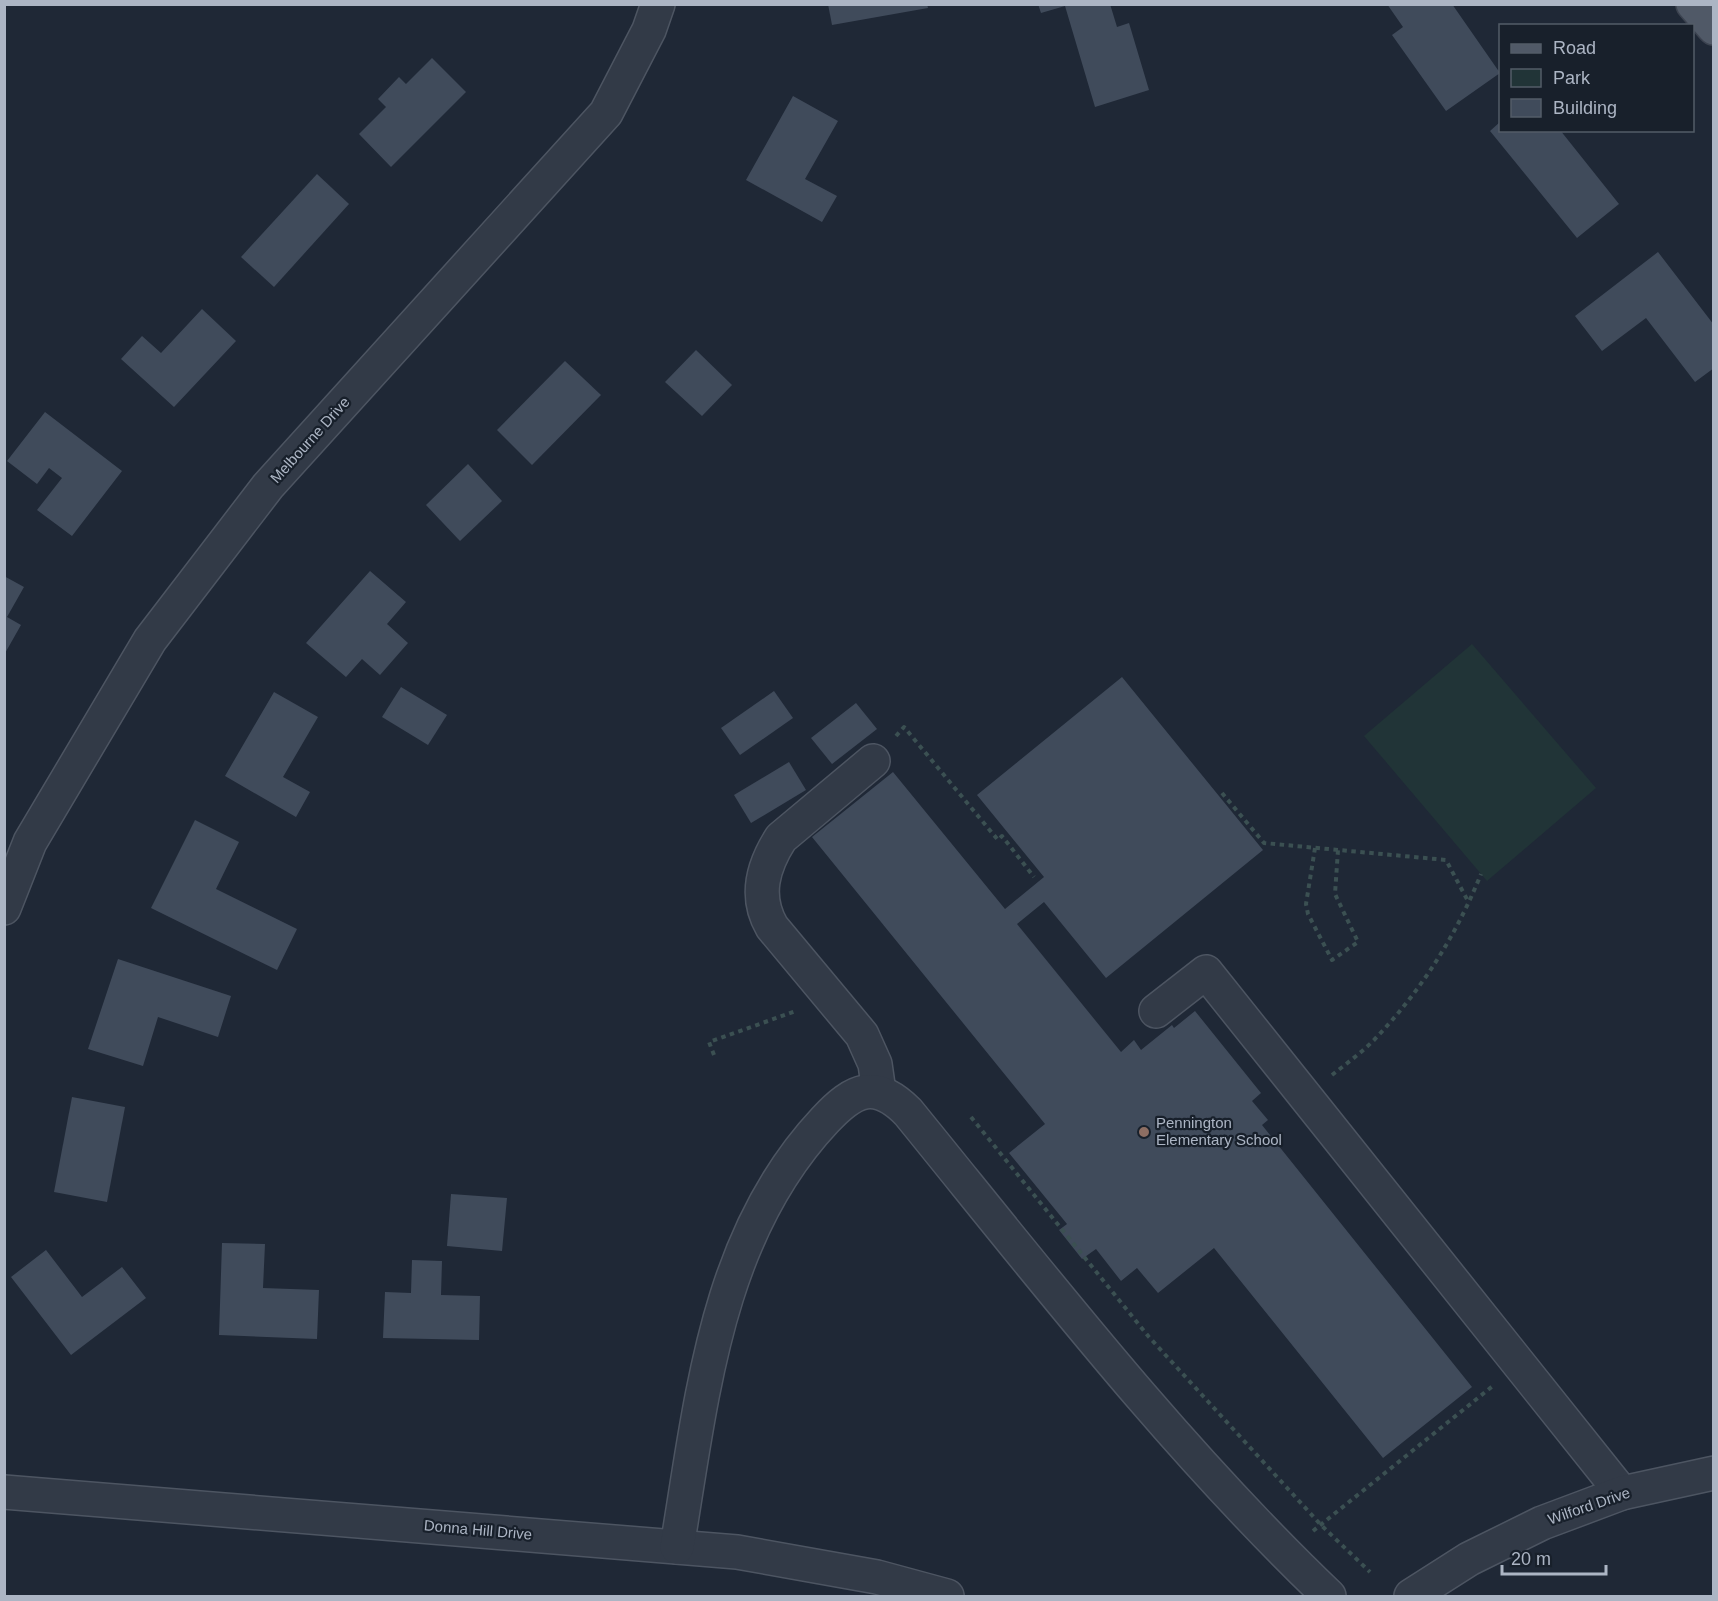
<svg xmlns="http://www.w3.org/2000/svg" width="1718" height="1601" viewBox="0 0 1718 1601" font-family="Helvetica,sans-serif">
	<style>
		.park { fill: #213437 }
		.building { fill: #404b5b }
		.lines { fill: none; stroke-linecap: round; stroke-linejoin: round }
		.minor-casing { stroke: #4d5562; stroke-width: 36 }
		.major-casing { stroke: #3c4350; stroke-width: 36 }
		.path { stroke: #3b5052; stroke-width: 4; stroke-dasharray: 4.5 4.5; stroke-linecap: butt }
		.minor { stroke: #323a47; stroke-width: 33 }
		.major { stroke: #505967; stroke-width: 33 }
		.education-dot { fill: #8d6e63; stroke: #18202b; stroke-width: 2 }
		.labels { text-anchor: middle; stroke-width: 4.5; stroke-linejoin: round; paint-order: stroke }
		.street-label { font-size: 15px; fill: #acb5c4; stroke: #18202b }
		.poi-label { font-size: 15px; fill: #acb5c4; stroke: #18202b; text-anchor: start }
	</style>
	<rect width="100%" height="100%" fill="#1f2836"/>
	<path class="park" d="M1472 644 1596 788 1487 881 1364 736Z"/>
	<g class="building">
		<path d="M828 4H927L928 8 832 25Z"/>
		<path d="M1038 4H1110L1117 27 1129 23 1149 90 1095 107 1065 6 1041 13Z"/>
		<path d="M1387 4H1452L1500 73 1446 111 1392 35 1403 27Z"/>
		<path d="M432 58 466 92 391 167 359 134 386 107 378 99 399 77 406 84Z"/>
		<path d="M793 96 838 121 805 179 837 196 822 222 746 180Z"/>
		<path d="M1500 122V130H1560L1619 204 1577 238 1490 131Z"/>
		<path d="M317 174 349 204 274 287 241 257Z"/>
		<path d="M1658 252 1714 325V368L1695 382 1646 318 1602 351 1575 316Z"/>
		<path d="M202 309 236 341 174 407 121 359 142 336 161 353Z"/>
		<path d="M696 350 732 385 702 416 665 382Z"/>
		<path d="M565 361 601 395 532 465 497 430Z"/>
		<path d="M45 412 122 471 72 536 37 510 62 478 49 468 37 484 7 461Z"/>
		<path d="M468 464 502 501 460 541 426 505Z"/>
		<path d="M370 571 406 602 387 624 408 643 380 675 362 659 346 677 306 643Z"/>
		<path d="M4 576 24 587 7 617 21 625 4 655Z"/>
		<path d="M1122 677 1263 850 1106 978 1044 902 1017 924 1121 1052 1134 1040 1141 1050 1172 1025 1174 1028 1195 1011 1261 1093 1252 1101 1268 1120 1262 1125 1472 1387 1383 1458 1214 1248 1158 1293 1137 1268 1121 1281 1096 1249 1082 1259 1059 1230 1067 1224 1009 1153 1045 1124 812 837 893 772 1005 909 1044 877 977 795Z"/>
		<path d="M401 687 447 715 428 745 382 717Z"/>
		<path d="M774 691 793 718 740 755 721 728Z"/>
		<path d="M274 692 318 717 283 777 310 792 296 817 225 776Z"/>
		<path d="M856 703 877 729 832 764 811 738Z"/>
		<path d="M789 762 806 790 751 823 734 795Z"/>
		<path d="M195 820 239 842 216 889 297 929 277 970 151 908Z"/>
		<path d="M118 959 231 996 218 1037 158 1017 143 1066 88 1049Z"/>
		<path d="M72 1097 125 1107 107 1202 54 1192Z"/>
		<path d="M451 1194 507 1198 502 1251 447 1246Z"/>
		<path d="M222 1243 265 1244 263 1288 319 1290 317 1339 219 1335Z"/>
		<path d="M46 1250 82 1297 122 1267 146 1298 71 1355 11 1277Z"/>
		<path d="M412 1260 442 1261 441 1295 480 1296 479 1340 383 1338 385 1292 411 1293Z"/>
	</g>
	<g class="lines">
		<g class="minor-casing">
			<g id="minor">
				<path d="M873 761 781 838C763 866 754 896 772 927L862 1035 875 1064 879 1092"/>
				<path d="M4 908 30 842 150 640 268 486 606 113 649 30 658 4"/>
				<path d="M1156 1011 1206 972 1622 1493"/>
				<path d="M4 1492 737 1552 877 1577 947 1596"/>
				<path d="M677 1547C702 1397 716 1236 825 1120 854 1089 875 1079 908 1112 1043 1278 1174 1448 1329 1596"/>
				<path d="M1411 1596 1469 1559 1542 1523 1622 1493 1714 1473"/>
			</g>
		</g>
		<g class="major-casing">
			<path id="major" d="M1693 4 1714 28"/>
		</g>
		<g class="path">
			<path d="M896 736 904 727 998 840 1002 836 1034 877"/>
			<path d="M1222 793 1264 843 1446 860 1469 903"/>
			<path d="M1315 848 1306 904 1308 914 1332 960 1358 942 1335 894 1338 850"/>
			<path d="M714 1055 709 1042 796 1011"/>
			<path d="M1332 1075C1346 1064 1361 1053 1374 1040 1421 991 1456 936 1481 874"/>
			<path d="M971 1117 1149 1337 1321 1525 1370 1572"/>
			<path d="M1313 1531 1494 1385"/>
		</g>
		<use href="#minor" class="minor"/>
		<use href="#major" class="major"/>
	</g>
	<circle class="education-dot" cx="1144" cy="1132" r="6"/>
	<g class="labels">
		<g class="street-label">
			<text transform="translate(310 440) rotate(-48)" y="5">Melbourne Drive</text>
			<text transform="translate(1589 1506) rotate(-19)" y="5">Wilford Drive</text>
			<text transform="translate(478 1530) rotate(5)" y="5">Donna Hill Drive</text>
		</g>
		<g class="poi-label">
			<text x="1156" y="1128">Pennington<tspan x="1156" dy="17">Elementary School</tspan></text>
		</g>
	</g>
	<rect width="1718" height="1601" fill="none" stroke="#acb5c4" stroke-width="12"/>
	<rect x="1499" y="24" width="195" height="108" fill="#18202b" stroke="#535c68" stroke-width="1.5"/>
	<rect x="1511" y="44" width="30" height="9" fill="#505967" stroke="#535c68" stroke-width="1.5"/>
	<text x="1553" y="54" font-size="18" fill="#acb5c4">Road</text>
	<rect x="1511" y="69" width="30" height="18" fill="#213437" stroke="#535c68" stroke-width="1.5"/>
	<text x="1553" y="84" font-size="18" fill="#acb5c4">Park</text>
	<rect x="1511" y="99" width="30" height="18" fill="#404b5b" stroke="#535c68" stroke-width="1.5"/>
	<text x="1553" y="114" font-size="18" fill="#acb5c4">Building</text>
	<path d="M1502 1565v9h104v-9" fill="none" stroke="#acb5c4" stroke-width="3"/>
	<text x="1511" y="1565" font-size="18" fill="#acb5c4" stroke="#18202b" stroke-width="4.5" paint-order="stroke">20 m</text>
</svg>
